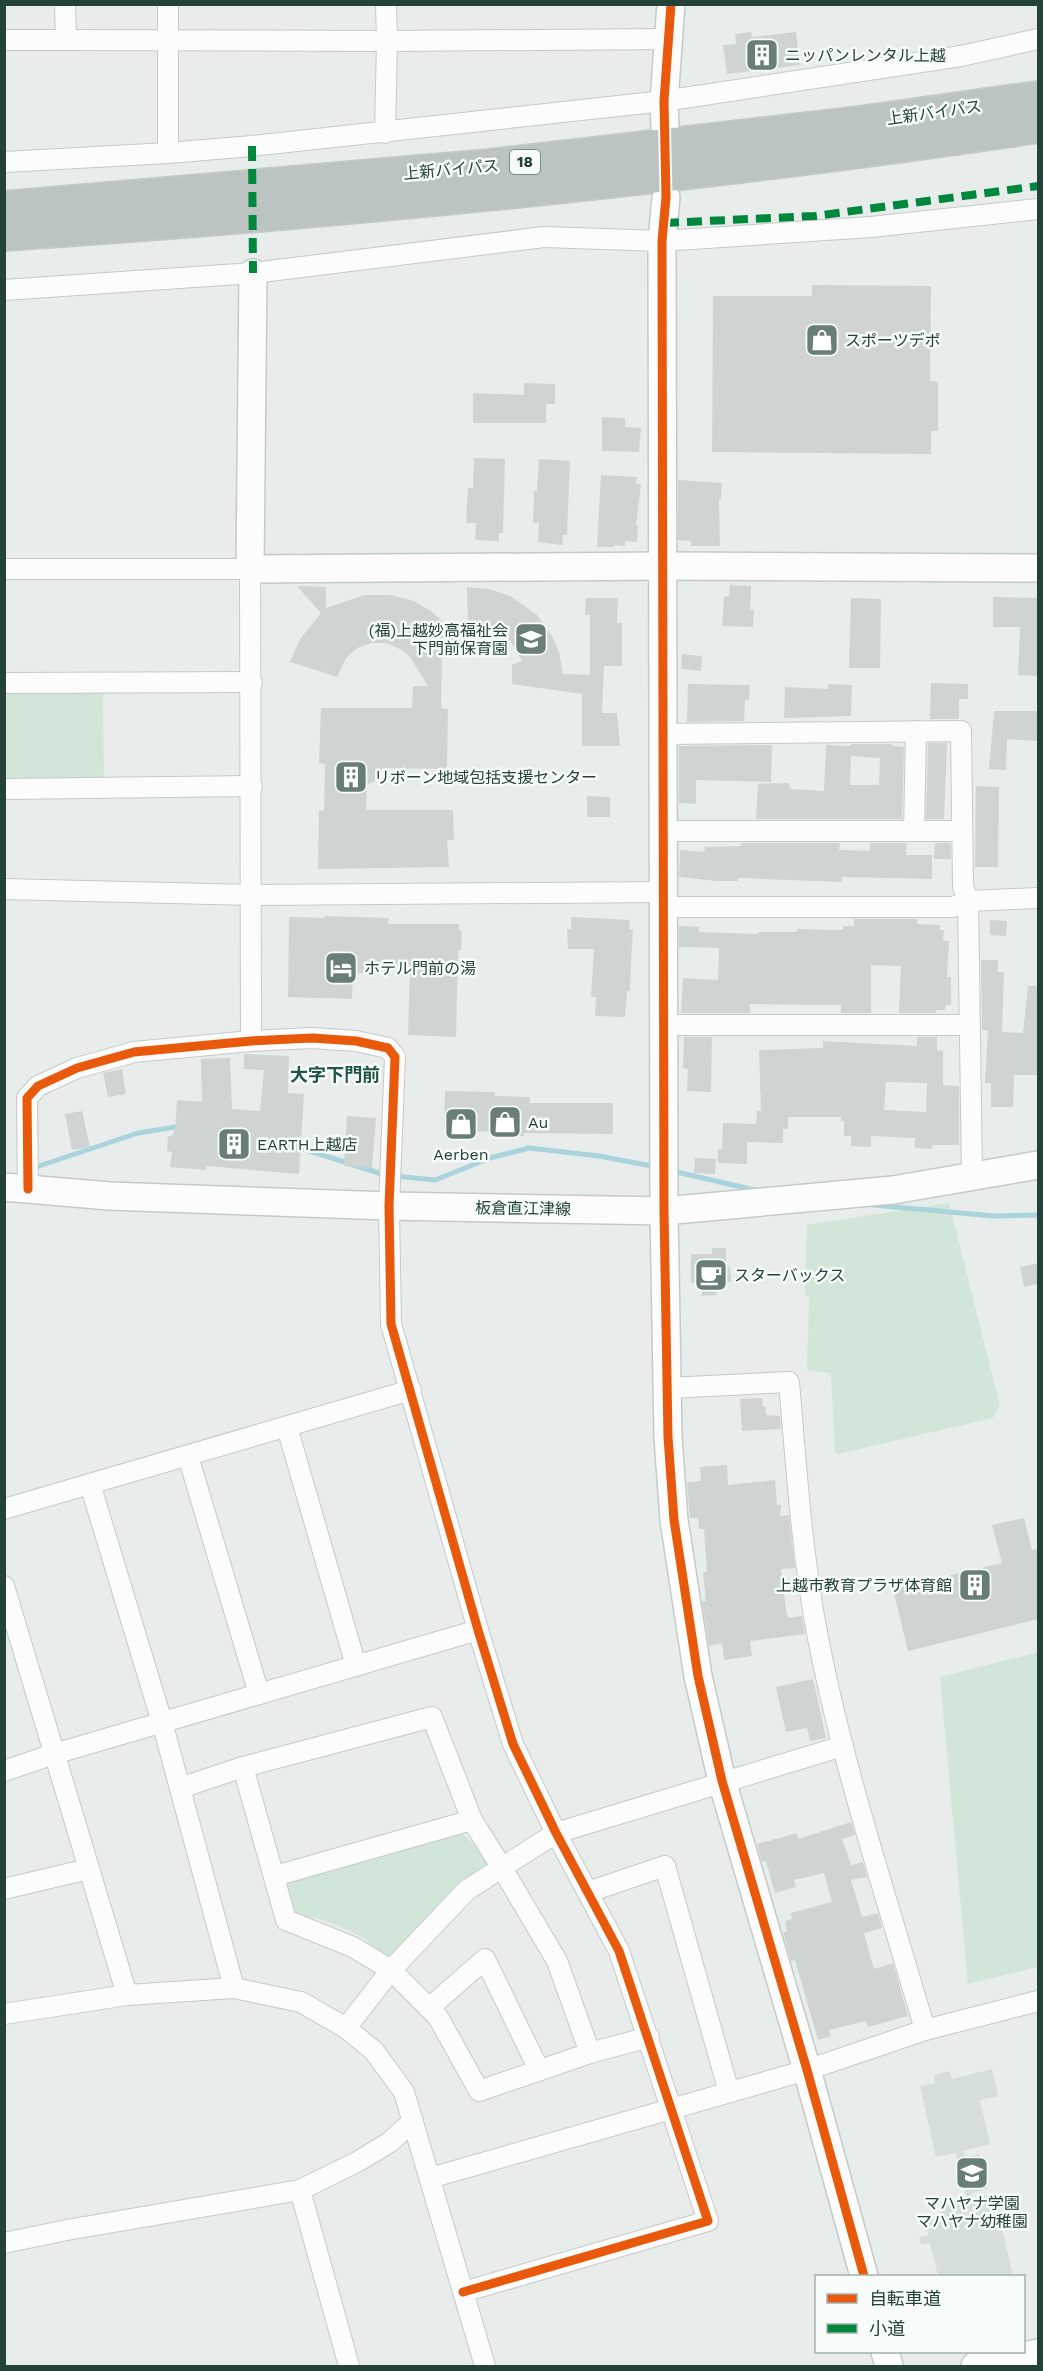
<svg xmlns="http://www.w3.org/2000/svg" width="1043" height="2371" viewBox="0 0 1043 2371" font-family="'Work Sans','Noto Sans JP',sans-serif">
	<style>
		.built { fill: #d6dedb }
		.green { fill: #d1e6d8 }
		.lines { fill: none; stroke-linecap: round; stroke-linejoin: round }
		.stream { stroke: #a9d4db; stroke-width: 5 }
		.building { fill: #cfd4d2; fill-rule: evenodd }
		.street-casing { stroke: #c5cac8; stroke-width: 22 }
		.secondary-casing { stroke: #c3cbc8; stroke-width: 30 }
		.highway-casing { stroke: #c3ccc9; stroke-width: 36 }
		.street { stroke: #fcfcfc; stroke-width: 20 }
		.secondary { stroke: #fcfcfc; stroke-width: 27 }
		.highway { stroke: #bcc4c2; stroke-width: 33 }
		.quiet { stroke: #00873e; stroke-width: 8; stroke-dasharray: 15 8; stroke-linecap: butt }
		.cycleway-casing { stroke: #f7fbf9; stroke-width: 13 }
		.cycleway { stroke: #e8590c; stroke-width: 9 }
		.labels { text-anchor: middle; stroke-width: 5; stroke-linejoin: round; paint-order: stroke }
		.shield { fill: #f7fbf9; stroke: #637a73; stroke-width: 1.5 }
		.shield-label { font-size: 15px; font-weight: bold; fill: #24423a }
		.poi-label { font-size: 16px; fill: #24423a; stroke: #f7fbf9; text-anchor: start }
		.street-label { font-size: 16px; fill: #24423a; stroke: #f7fbf9 }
		.neighbourhood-label { font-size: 18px; font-weight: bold; fill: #1f5548; stroke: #f7fbf9 }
	</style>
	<rect width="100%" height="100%" fill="#e8edeb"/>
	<path class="built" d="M992 2069 998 2096 980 2100 990 2144 963 2151 965 2157 980 2154 988 2189 971 2193 972 2199 994 2194 1013 2276H938L930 2243 921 2245 919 2237 928 2235 925 2221 942 2217 940 2207 967 2201 956 2153 936 2157 920 2086 935 2083 934 2075 949 2071 952 2079Z"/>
	<g class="green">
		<path d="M103 692 104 778 9 780 5 775 4 697 9 693Z"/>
		<path d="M949 1203 1000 1406 993 1418 838 1454 835 1452 831 1373 807 1370 809 1297 805 1294 807 1225Z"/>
		<path d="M1038 1652V1967L968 1984 940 1677Z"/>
		<path d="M462 1833 490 1860 488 1870 395 1957C380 1954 368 1939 354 1933 342 1927 330 1922 318 1919 310 1917 302 1918 295 1913L288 1889 289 1882Z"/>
	</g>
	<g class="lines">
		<g class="stream">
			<path d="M294 1146 385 1175"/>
			<path d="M33 1168 138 1133 182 1126"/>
			<path d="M672 1171 759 1191"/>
			<path d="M394 1176 435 1180 490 1158 529 1148 599 1156 657 1167"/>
			<path d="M873 1205 993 1216 1038 1215"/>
		</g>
	</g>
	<g class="building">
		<path d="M751 32 752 37 796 32 800 65 727 74 723 45 736 44 735 34Z"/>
		<path d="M812 285 931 286 930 381 938 382V431H931V454L712 452 713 296H812Z"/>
		<path d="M524 383 555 384V404H546V423H473V393L524 395Z"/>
		<path d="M602 417 625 418V427L641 428 639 452 602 451Z"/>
		<path d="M474 458 505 459 503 533H499V541L475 540 476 523H466L468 488H473Z"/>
		<path d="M539 459 570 461 567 535H563L562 545 538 542 539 523H533L534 491H537Z"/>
		<path d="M601 475 637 477 636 484H641L636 525H638L637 542 625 541V546L615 545 614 547H597Z"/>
		<path d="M678 480 722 483 721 499H719L720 546H691V541L678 540Z"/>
		<path d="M730 585 751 586 750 609 754 610 753 627 722 626 724 596 729 597Z"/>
		<path d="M297 586 326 587V608L365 595H391L414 601 431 611 446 624 460 644 442 655 441 708 448 709 447 769 383 768 376 780 367 785 366 810H453L454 840H447L449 867 318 869 319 810 324 811 325 764 319 763 321 708H412L413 686H428L410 657 402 650 386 643H372L357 648 346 658 337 677 290 662 300 639 321 613Z"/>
		<path d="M467 587 490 589 510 596 537 615 552 636 559 652 563 674 590 675V615H585L586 598H618L617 623H622V666H604L602 713H617L620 746H582V694L512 684V665L522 661 511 642 501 633 485 627H468Z"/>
		<path d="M993 597 1038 598V676L1018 675 1020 627H993Z"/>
		<path d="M851 598 881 599 880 668H849Z"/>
		<path d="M682 654 702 656 701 671 681 669Z"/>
		<path d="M931 683 968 684V699H959V719H930Z"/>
		<path d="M688 684 750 685 749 700H745L744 721 687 722Z"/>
		<path d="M828 684 852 685 851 716 784 718 785 687 828 689Z"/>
		<path d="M994 711H1038V741L1007 739 1006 770 989 769Z"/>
		<path d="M928 743H947L944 819H926Z"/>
		<path d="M851 744H892V746L904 747 902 819H756L758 784 789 783 790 789 824 791 826 745 851 746ZM851 756 880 758 879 785H850Z"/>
		<path d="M772 745 771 782 696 780V804L679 803V746Z"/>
		<path d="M976 786 999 787 998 867H975Z"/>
		<path d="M587 796 610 797V817H587Z"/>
		<path d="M741 843H840L839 850 870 851V843H907L906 855H932V879L842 877V882L738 878V881H716L679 877 680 850 704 852 705 847 741 846Z"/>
		<path d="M935 843H950L951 859H934Z"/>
		<path d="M325 916 389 918 388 924H459V931H462L461 950H458L456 1037 408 1035 410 967 369 966V973H353L352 999 288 997 289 917 325 918Z"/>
		<path d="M571 917 630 920 629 929 633 930 631 961 630 991H627L625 1017 595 1016 596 997H591L594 949H568L567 929H571Z"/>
		<path d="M854 919H917V924L940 925V930H944L943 941H949L947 977H951V1005H946L945 1010H936V1013H899L901 966 871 965V1013H841V1005L750 1004V1013H681L683 978 718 980 719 948 679 947V926L699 927V932L758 934V932H797V929L843 930V926H854Z"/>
		<path d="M990 920 1007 921 1006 936 990 935Z"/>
		<path d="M981 960H998V972H1004L1002 1032 1023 1033 1028 986H1038V1075H1014L1013 1107H991V1083H985L988 1030H982Z"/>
		<path d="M684 1037H712L711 1092 687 1091 688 1069 683 1068Z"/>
		<path d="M917 1037H937V1051L943 1050V1085L959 1086V1145H932V1149L915 1148V1138L871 1136V1147L851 1146V1136H844V1121H841V1117H788V1129H783V1143L747 1142V1164L718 1163V1149H722L723 1123 756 1124 757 1111H761L759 1050 823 1048V1041L917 1046ZM886 1082 927 1083 926 1112 884 1110Z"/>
		<path d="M244 1054 289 1056 288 1093 304 1094 299 1174 206 1166V1170L170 1167 172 1152 167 1151 168 1136H172L175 1129 177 1100 202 1102 201 1059 230 1058 232 1109 260 1111 264 1070 244 1069Z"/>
		<path d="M122 1069 126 1094 108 1097 103 1073Z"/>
		<path d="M445 1091 495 1092V1096L530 1097V1103H613V1134L524 1133V1136H502V1132L472 1131V1137L452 1136V1129L444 1128Z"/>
		<path d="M82 1111 90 1147 72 1150 65 1114Z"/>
		<path d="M347 1116 376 1118 372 1168 344 1166Z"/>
		<path d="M695 1158 716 1159 715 1174 694 1173Z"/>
		<path d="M712 1248H726V1267H730L731 1282 717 1283V1295L702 1296V1283H691V1254H712Z"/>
		<path d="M1038 1263V1284L1024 1287 1020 1267Z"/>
		<path d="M762 1398 763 1407H766V1415L780 1416 781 1429 742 1431 740 1399Z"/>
		<path d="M727 1465 728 1485 775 1480 777 1505H781L780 1516 789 1515 795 1568 781 1569 786 1609 788 1618 802 1616 805 1634 750 1641 752 1656 724 1660 722 1643 709 1646 702 1601H706L703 1572H707L704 1529H699L698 1518H690L687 1482 701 1481 700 1467Z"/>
		<path d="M1024 1518 1032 1550 1038 1549V1619L908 1651 893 1589 1002 1563 992 1525Z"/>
		<path d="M813 1679 826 1738 810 1741 807 1728 786 1732 776 1687Z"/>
		<path d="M851 1822 855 1835 842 1839 851 1865 863 1862 867 1877 851 1880 862 1917 878 1913 882 1928 864 1933 874 1969 893 1963 908 2016 868 2027 866 2021 829 2030 831 2036 818 2040 795 1960 791 1961 783 1932 787 1931 785 1921 792 1919 791 1913 832 1902 824 1873 794 1880 796 1887 775 1893 766 1861 762 1862 757 1844 797 1833 798 1839Z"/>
	</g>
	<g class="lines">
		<g class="street-casing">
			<g id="street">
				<path d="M386 4 387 41 668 39"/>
				<path d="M4 40H66L65 4"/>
				<path d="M66 40 387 41 385 133"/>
				<path d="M168 153V4"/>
				<path d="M4 162 168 153 252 146 664 101 961 56 1038 39"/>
				<path d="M4 290 253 273 544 237 662 241 871 227 1038 209"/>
				<path d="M4 569H250L251 1041"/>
				<path d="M4 683 252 682"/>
				<path d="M663 734 961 731 963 886 968 901 972 1176"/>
				<path d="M4 789 252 786"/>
				<path d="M664 831H961"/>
				<path d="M914 831 916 731"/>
				<path d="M4 889 252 895 663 892"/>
				<path d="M663 907H953L968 901 1038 898"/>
				<path d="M664 1025H969"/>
				<path d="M28 1189 27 1098 38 1086 77 1068 134 1052 251 1041 312 1038 356 1041 388 1048 395 1057 389 1206 391 1324 478 1630 513 1744 556 1833 619 1951 708 2221 463 2292"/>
				<path d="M668 1388 789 1382C796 1462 801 1543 815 1622 840 1759 886 1895 925 2030"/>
				<path d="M287 1427 356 1666"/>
				<path d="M188 1456 259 1694"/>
				<path d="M90 1484 162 1722 234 1988"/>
				<path d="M4 1509 411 1390"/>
				<path d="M4 1586 127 1995"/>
				<path d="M243 1767 286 1920 353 1947 391 1970 438 2017 479 2091 590 2053 649 2037"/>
				<path d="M4 1771 54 1754 478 1630"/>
				<path d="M180 1788 243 1767 432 1717 472 1820 502 1868 557 1961 590 2053"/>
				<path d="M275 1876 472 1820"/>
				<path d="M4 1889 88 1869"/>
				<path d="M588 1892 665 1866 729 2092"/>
				<path d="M429 2008 485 1959 539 2070"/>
				<path d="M4 2014 127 1995 234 1988 301 2002 346 2028 374 2051 404 2092 485 2366"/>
				<path d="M346 2028 391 1970 467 1890 556 1833 843 1746"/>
				<path d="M430 2178 807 2070 925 2030 1038 2001"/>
				<path d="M300 2190 357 2162 390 2142 413 2121"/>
				<path d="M4 2243 67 2230 300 2190 349 2366"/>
			</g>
		</g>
		<g class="secondary-casing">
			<g id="secondary">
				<path d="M665 127 664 101 671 4"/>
				<path d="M666 197 662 241 664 1211 668 1437 674 1520 698 1676 722 1781 807 2070 864 2276"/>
				<path d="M253 273 250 569 664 566 1038 568"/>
				<path d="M4 1187 109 1196 389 1206 664 1211 893 1190 1038 1165"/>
				<path d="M885 2352 889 2366"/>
				<path d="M975 2366 1038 2353"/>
			</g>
		</g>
		<g class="highway-casing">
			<g id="highway">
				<path d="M4 208 490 166 852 124 1038 98"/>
				<path d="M4 234C350 211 695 177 1038 126"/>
			</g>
		</g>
		<use href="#street" class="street"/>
		<use href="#secondary" class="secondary"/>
		<use href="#highway" class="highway"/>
		<g class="quiet">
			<path d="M252 146 253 273"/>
			<path d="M664 223 815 216 1038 186"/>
		</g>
		<g class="cycleway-casing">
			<g id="cycleway">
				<path d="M671 4 664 101 666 197 662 241 664 1211 668 1437 674 1520 698 1676 722 1781 807 2070 864 2276"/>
				<path d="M28 1189 27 1098 38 1086 77 1068 134 1052 251 1041 312 1038 356 1041 388 1048 395 1057 389 1206 391 1324 478 1630 513 1744 556 1833 619 1951 708 2221 463 2292"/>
			</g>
		</g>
		<use href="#cycleway" class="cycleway"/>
	</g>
	<defs>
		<g id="building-square" transform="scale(1.725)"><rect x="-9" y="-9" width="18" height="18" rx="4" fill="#697e78" stroke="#f7fbf9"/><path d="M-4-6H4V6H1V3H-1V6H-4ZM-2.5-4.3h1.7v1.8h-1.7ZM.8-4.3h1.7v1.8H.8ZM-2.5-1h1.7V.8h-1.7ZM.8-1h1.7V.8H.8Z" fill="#fff"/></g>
		<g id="shop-square" transform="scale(1.725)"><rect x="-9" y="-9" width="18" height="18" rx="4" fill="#697e78" stroke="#f7fbf9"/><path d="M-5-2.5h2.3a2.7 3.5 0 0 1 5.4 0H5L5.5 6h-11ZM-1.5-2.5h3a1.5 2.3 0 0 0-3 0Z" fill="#fff"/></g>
		<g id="school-square" transform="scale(1.725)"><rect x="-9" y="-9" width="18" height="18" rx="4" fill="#697e78" stroke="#f7fbf9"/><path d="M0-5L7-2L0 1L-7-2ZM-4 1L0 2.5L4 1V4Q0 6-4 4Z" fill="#fff"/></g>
		<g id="hotel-square" transform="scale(1.725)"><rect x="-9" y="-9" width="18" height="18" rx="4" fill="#697e78" stroke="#f7fbf9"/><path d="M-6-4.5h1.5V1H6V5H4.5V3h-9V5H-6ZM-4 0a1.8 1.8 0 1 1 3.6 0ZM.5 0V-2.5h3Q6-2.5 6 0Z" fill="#fff"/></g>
		<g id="cafe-square" transform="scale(1.725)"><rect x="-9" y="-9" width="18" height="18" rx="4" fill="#697e78" stroke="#f7fbf9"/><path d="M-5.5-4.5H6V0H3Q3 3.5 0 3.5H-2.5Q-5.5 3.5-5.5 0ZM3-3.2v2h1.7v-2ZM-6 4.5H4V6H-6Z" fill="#fff"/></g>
	</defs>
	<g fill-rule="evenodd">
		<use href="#building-square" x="762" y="55"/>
		<use href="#shop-square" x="822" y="340"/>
		<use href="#school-square" x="531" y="639"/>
		<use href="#building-square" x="351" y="777"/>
		<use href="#hotel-square" x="341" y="968"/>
		<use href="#shop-square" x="505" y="1122"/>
		<use href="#shop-square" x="461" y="1124"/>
		<use href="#building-square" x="234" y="1144"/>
		<use href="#cafe-square" x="711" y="1275"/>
		<use href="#building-square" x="975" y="1585"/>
		<use href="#school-square" x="972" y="2173"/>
	</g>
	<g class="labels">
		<rect class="shield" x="510" y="150" width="30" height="24" rx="4.5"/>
		<g class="shield-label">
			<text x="525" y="167">18</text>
		</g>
		<g class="poi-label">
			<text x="785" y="61">ニッパンレンタル上越</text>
			<text x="845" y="346">スポーツデポ</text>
			<text x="508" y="636" text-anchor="end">(福)上越妙高福祉会<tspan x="508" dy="18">下門前保育園</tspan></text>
			<text x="374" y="783">リボーン地域包括支援センター</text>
			<text x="364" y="974">ホテル門前の湯</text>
			<text x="528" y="1128">Au</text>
			<text x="257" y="1150">EARTH上越店</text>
			<text x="461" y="1160" text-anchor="middle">Aerben</text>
			<text x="734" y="1281">スターバックス</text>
			<text x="952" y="1591" text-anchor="end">上越市教育プラザ体育館</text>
			<text x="972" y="2209" text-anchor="middle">マハヤナ学園<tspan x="972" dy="18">マハヤナ幼稚園</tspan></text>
		</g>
		<g class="street-label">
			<text transform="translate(934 112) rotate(-8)" y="6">上新バイパス</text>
			<text transform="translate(451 169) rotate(-5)" y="6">上新バイパス</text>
			<text transform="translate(523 1208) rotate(1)" y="6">板倉直江津線</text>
		</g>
		<g class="neighbourhood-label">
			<text x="335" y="1081">大字下門前</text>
		</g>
	</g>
	<rect width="1043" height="2371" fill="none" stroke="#24423a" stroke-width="12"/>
	<rect x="815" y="2275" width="210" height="78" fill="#f7fbf9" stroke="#a3b1ad" stroke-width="1.5"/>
	<rect x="827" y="2294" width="30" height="9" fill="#e8590c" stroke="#a3b1ad" stroke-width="1.5"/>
	<text x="869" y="2305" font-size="18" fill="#24423a">自転車道</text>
	<rect x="827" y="2324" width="30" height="9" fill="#00873e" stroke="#a3b1ad" stroke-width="1.5"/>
	<text x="869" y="2335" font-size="18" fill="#24423a">小道</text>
</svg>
